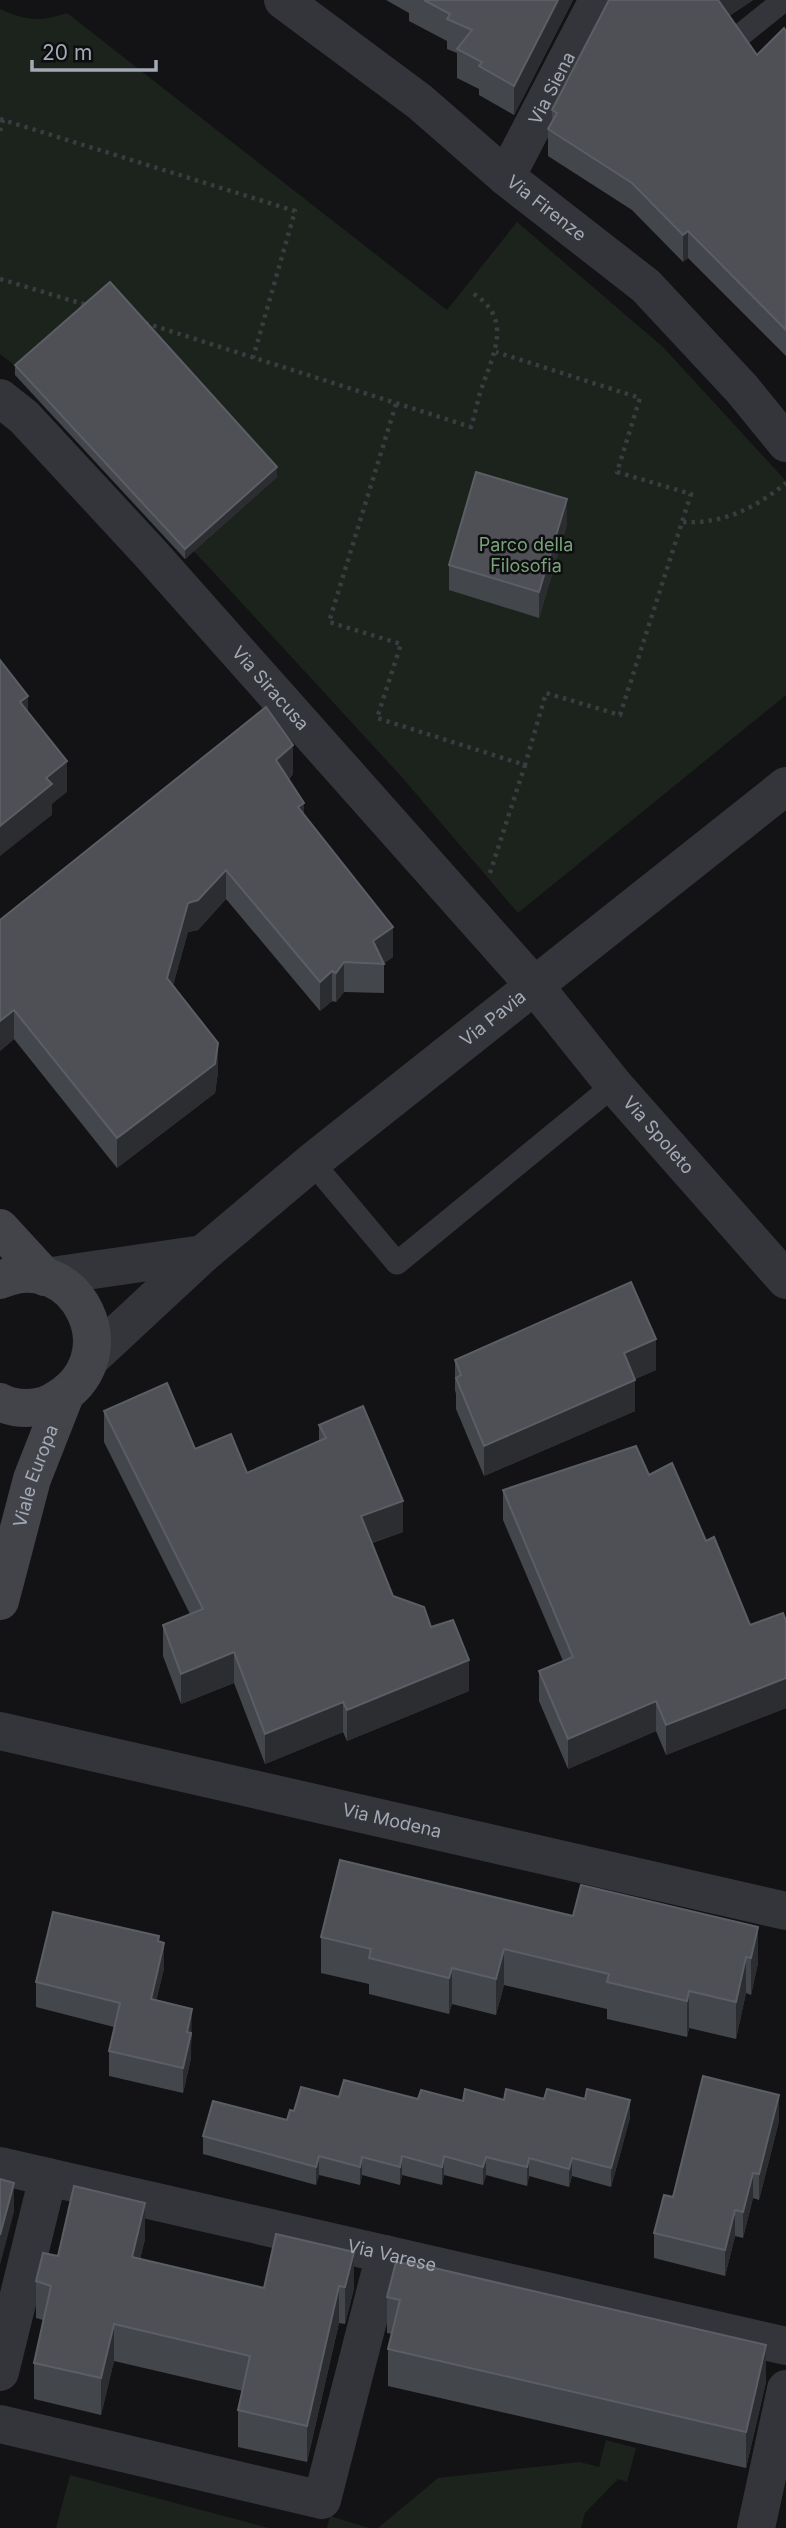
<svg xmlns="http://www.w3.org/2000/svg" width="786" height="2528" viewBox="0 0 786 2528" font-family="Inter,sans-serif">
	<style>
		.green { fill: #1b231c }
		.lines { fill: none; stroke-linecap: round; stroke-linejoin: round }
		.path { stroke: #3a3c41; stroke-width: 4.5; stroke-dasharray: 3.5 5; stroke-linecap: butt }
		.lane { stroke: #34353a; stroke-width: 23 }
		.street { stroke: #34353a; stroke-width: 38 }
		.secondary { stroke: #42444a; stroke-width: 38 }
		.wall { fill: #43464a }
		.shaded-wall { fill: #2c2d30 }
		.building { fill: #4e5056; stroke: #5b5e65; stroke-width: 2 }
		.labels { text-anchor: middle; stroke-width: 5; stroke-linejoin: round; paint-order: stroke }
		.street-label { font-size: 18px; fill: #a3aab6; stroke: #0e0e10 }
		.park-label { font-size: 18px; fill: #79a37a; stroke: #0e0e10 }
	</style>
	<rect width="100%" height="100%" fill="#131315"/>
	<g class="green">
		<path d="M0 9C27 21 39 22 67 13L447 310 517 222 663 347 786 481V695L518 913 400 775 205 563 18 368 0 354Z"/>
		<path d="M606 2440 636 2448 627 2482 618 2479 585 2513 581 2528H378L438 2478 580 2462 599 2467Z"/>
		<path d="M70 2475 269 2528H56Z"/>
		<path d="M330 2516 369 2528H327Z"/>
	</g>
	<g class="lines">
		<g class="path">
			<path d="M0 119 295 211 253 358"/>
			<path d="M0 131 3 120"/>
			<path d="M0 279 90 306"/>
			<path d="M145 323 471 427C475 415 477 402 481 390 494 352 514 318 471 292"/>
			<path d="M396 404 329 622 401 644 377 718 525 765 546 693 620 715 691 494 617 472 640 398 496 352"/>
			<path d="M683 522C724 524 755 508 786 483"/>
			<path d="M490 873 525 765"/>
		</g>
		<g class="lane">
			<path d="M743 33 784 0"/>
			<path d="M312 1162 397 1263 614 1085"/>
		</g>
		<g class="street">
			<path id="s1" d="M283 0 420 102 506 177 646 286 742 389 786 443"/>
			<path id="s2" d="M506 177 598 0"/>
			<path id="s3" d="M0 398 24 417 150 553 534 985 614 1085 786 1280"/>
			<path d="M45 1277 203 1254"/>
			<path id="s4" d="M90 1359 203 1254 312 1162 786 786"/>
			<path id="s5" d="M0 1731 786 1911"/>
			<path id="s6" d="M0 2166 786 2346"/>
			<path d="M0 2372 48 2177"/>
			<path d="M0 2424 322 2500 385 2254"/>
			<path d="M756 2528 786 2389"/>
		</g>
		<g class="secondary">
			<path d="M0 1228 45 1277"/>
			<path d="M0 1280C76 1246 134 1359 52 1402 37 1410 15 1410 0 1402"/>
			<path id="s7" d="M0 1601 32 1479 65 1395"/>
		</g>
	</g>
	<g class="wall">
		<path d="M386 0H573L514 115 479 95V89L457 78V53L447 49V41L409 21V13Z"/>
		<path d="M609 0H753L729 16 757 55 786 31V356L688 258 683 262 632 210 548 156V129L552 123V110Z"/>
		<path d="M15 365 277 477 185 559 15 375Z"/>
		<path d="M567 524 539 618 449 590V565Z"/>
		<path d="M293 774 289 779 304 815 393 957 384 963V993L344 992 336 1002 332 1001 320 1011 226 899 198 930 188 932 173 985 218 1072 215 1093 117 1168 14 1039 0 1051V920Z"/>
		<path d="M455 1360 656 1370 635 1379V1411L484 1476 456 1409V1394L455 1390Z"/>
		<path d="M104 1411 195 1449 247 1473 319 1441V1425L403 1532 372 1543 393 1596 431 1627 469 1691 347 1741 343 1732 265 1764 234 1683 181 1704 163 1656V1625L190 1614 104 1442Z"/>
		<path d="M649 1475 706 1541 750 1625 786 1621V1708L666 1755 656 1731 568 1769 539 1701V1671L563 1661 503 1520V1490Z"/>
		<path d="M573 1916 758 1927V1963L751 1995 746 1993 736 2039 689 2028 687 2037 607 2019V2009L504 1985 496 2015 452 2004 449 2014 369 1994V1984L321 1973V1937Z"/>
		<path d="M159 1942 164 1968 156 2001 192 2034 191 2041V2058L183 2093 109 2076V2051L114 2027 36 2007V1982Z"/>
		<path d="M339 2097 463 2101 544 2099 630 2118 611 2187 572 2176 569 2187 529 2176 527 2186 486 2175 483 2185 444 2175 442 2185 402 2175 400 2185 362 2175 360 2185 319 2175 316 2185 203 2154V2136L287 2120 294 2111Z"/>
		<path d="M779 2121 759 2200 753 2198 743 2238 735 2236 725 2276 654 2258V2233L673 2197Z"/>
		<path d="M276 2234 354 2288 345 2324 339 2323 307 2462 238 2447V2410L243 2391 114 2361 101 2415 34 2399V2363L43 2320 36 2318V2281L58 2256 145 2239 140 2259 264 2288Z"/>
		<path d="M387 2297 766 2382 746 2468 388 2386V2349L392 2334 387 2333Z"/>
	</g>
	<g class="shaded-wall">
		<path d="M558 0H573L514 115V86Z"/>
		<path d="M716 0H753L716 25Z"/>
		<path d="M688 231V258L683 262V235Z"/>
		<path d="M277 467V477L185 559V549Z"/>
		<path d="M567 499V524L539 618V592Z"/>
		<path d="M28 696V727L20 702Z"/>
		<path d="M293 745V774L276 790V760Z"/>
		<path d="M67 761V792L52 804V815L0 856V826L46 778Z"/>
		<path d="M304 803V832L298 807Z"/>
		<path d="M226 870V899L198 930 188 932 167 1007V978L188 903Z"/>
		<path d="M393 927V957L383 964 373 941Z"/>
		<path d="M344 962V992L336 1002V973Z"/>
		<path d="M332 971V1001L320 1011V982Z"/>
		<path d="M14 1010V1039L0 1051V1021Z"/>
		<path d="M218 1043V1072L215 1093 117 1168V1138Z"/>
		<path d="M656 1339V1370L624 1383V1353Z"/>
		<path d="M635 1380V1411L484 1476V1446Z"/>
		<path d="M403 1501V1532L361 1546V1516Z"/>
		<path d="M234 1652V1683L181 1704V1674Z"/>
		<path d="M469 1660V1691L347 1741V1710Z"/>
		<path d="M786 1678V1708L666 1755V1725Z"/>
		<path d="M656 1701V1731L568 1769V1739Z"/>
		<path d="M343 1702V1732L265 1764V1734Z"/>
		<path d="M758 1927V1963L751 1995V1958Z"/>
		<path d="M164 1943V1968L151 2024V1999Z"/>
		<path d="M504 1949V1985L496 2015V1979Z"/>
		<path d="M746 1957V1993L736 2039V2002Z"/>
		<path d="M452 1968V2004L449 2014V1978Z"/>
		<path d="M689 1991V2028L687 2037V2001Z"/>
		<path d="M192 2009 191 2058 183 2093V2068L187 2032Z"/>
		<path d="M779 2095V2121L759 2200V2174Z"/>
		<path d="M630 2100V2118L611 2187V2168Z"/>
		<path d="M319 2156V2175L316 2185V2167Z"/>
		<path d="M402 2156V2175L400 2185V2167Z"/>
		<path d="M444 2156V2175L442 2185V2167Z"/>
		<path d="M362 2157V2175L360 2185V2167Z"/>
		<path d="M486 2157V2175L483 2185V2167Z"/>
		<path d="M529 2158V2176L527 2186V2167Z"/>
		<path d="M572 2158V2176L569 2187V2169Z"/>
		<path d="M753 2173V2198L743 2238V2212Z"/>
		<path d="M14 2183V2212L0 2265V2235Z"/>
		<path d="M145 2203V2239L132 2293V2257Z"/>
		<path d="M735 2210V2236L725 2276V2250Z"/>
		<path d="M354 2252V2288L345 2324V2287Z"/>
		<path d="M339 2286V2323L307 2462V2426Z"/>
		<path d="M114 2324V2361L101 2415V2378Z"/>
		<path d="M766 2345V2382L746 2468V2432Z"/>
	</g>
	<g class="building">
		<path d="M424 0H558L514 86 479 66 482 62 457 49 472 30 447 19 450 14Z"/>
		<path d="M609 0H718L757 55 784 28 786 31V330L688 231 683 235 632 183 548 129 557 113 552 110Z"/>
		<path d="M110 282 277 467 185 549 15 365Z"/>
		<path d="M476 472 567 499 539 592 449 565Z"/>
		<path d="M0 660 28 696 20 702 67 761 46 778 52 784 0 826Z"/>
		<path d="M266 707 293 745 276 760 304 803 298 807 393 927 373 941 384 964 344 962 336 973 332 971 320 982 226 870 198 900 188 903 167 978 218 1043 215 1064 117 1138 14 1010 0 1021V920Z"/>
		<path d="M631 1282 656 1339 624 1353 635 1380 484 1446 456 1378 461 1375 455 1360Z"/>
		<path d="M167 1383 195 1449 231 1434 247 1473 326 1438 319 1425 363 1406 403 1501 361 1516 393 1596 424 1607 431 1627 453 1620 469 1660 347 1710 343 1702 265 1734 234 1652 181 1674 163 1625 203 1609 104 1411Z"/>
		<path d="M636 1446 649 1475 672 1463 706 1541 714 1537 750 1625 783 1613 786 1621V1678L666 1725 656 1701 568 1739 539 1671 573 1657 503 1490Z"/>
		<path d="M340 1860 573 1916 581 1885 758 1927 751 1958 746 1957 736 2002 689 1991 687 2001 607 1982 609 1974 504 1949 496 1979 452 1968 449 1978 369 1958 371 1949 321 1937Z"/>
		<path d="M53 1912 159 1936 158 1941 164 1943 151 1999 192 2009 187 2032 191 2033 183 2068 109 2051 120 2003 36 1982Z"/>
		<path d="M703 2076 779 2095 759 2174 753 2173 743 2212 735 2210 725 2250 654 2233 664 2195 673 2197Z"/>
		<path d="M344 2080 418 2099 421 2090 463 2101 465 2089 504 2100 506 2089 544 2099 547 2089 585 2099 587 2089 630 2100 611 2168 572 2158 569 2169 529 2158 527 2167 486 2157 483 2167 444 2156 442 2167 402 2156 400 2167 362 2157 360 2167 319 2156 316 2167 203 2136 213 2101 287 2120 290 2110 294 2111 301 2087 339 2097Z"/>
		<path d="M0 2179 14 2183 0 2235Z"/>
		<path d="M74 2186 145 2203 132 2257 264 2288 276 2234 354 2252 345 2287 339 2286 307 2426 238 2410 250 2356 114 2324 101 2378 34 2363 51 2286 36 2281 43 2253 58 2256Z"/>
		<path d="M396 2262 407 2264 408 2262 766 2345 746 2432 388 2349 400 2300 387 2297Z"/>
	</g>
	<g class="labels">
		<g class="street-label">
			<text dy="6" stroke="none"><textPath href="#s2" startOffset="100">Via Siena</textPath></text>
			<text dy="6" stroke="none"><textPath href="#s1" startOffset="336">Via Firenze</textPath></text>
			<text dy="6" stroke="none"><textPath href="#s3" startOffset="397">Via Siracusa</textPath></text>
			<text dy="6" stroke="none"><textPath href="#s4" startOffset="528">Via Pavia</textPath></text>
			<text dy="6" stroke="none"><textPath href="#s3" startOffset="989">Via Spoleto</textPath></text>
			<text dy="6" stroke="none"><textPath href="#s7" startOffset="130">Viale Europa</textPath></text>
			<text dy="6" stroke="none"><textPath href="#s5" startOffset="402">Via Modena</textPath></text>
			<text dy="6" stroke="none"><textPath href="#s6" startOffset="402">Via Varese</textPath></text>
		</g>
		<g class="park-label">
			<text x="526" y="551">Parco della<tspan x="526" dy="21">Filosofia</tspan></text>
		</g>
	</g>
	<path d="M32 60v10h124v-10" fill="none" stroke="#a3aab6" stroke-width="3.5"/>
	<text x="42" y="60" font-size="21" fill="#a3aab6" stroke="#0e0e10" stroke-width="5" paint-order="stroke">20 m</text>
</svg>
